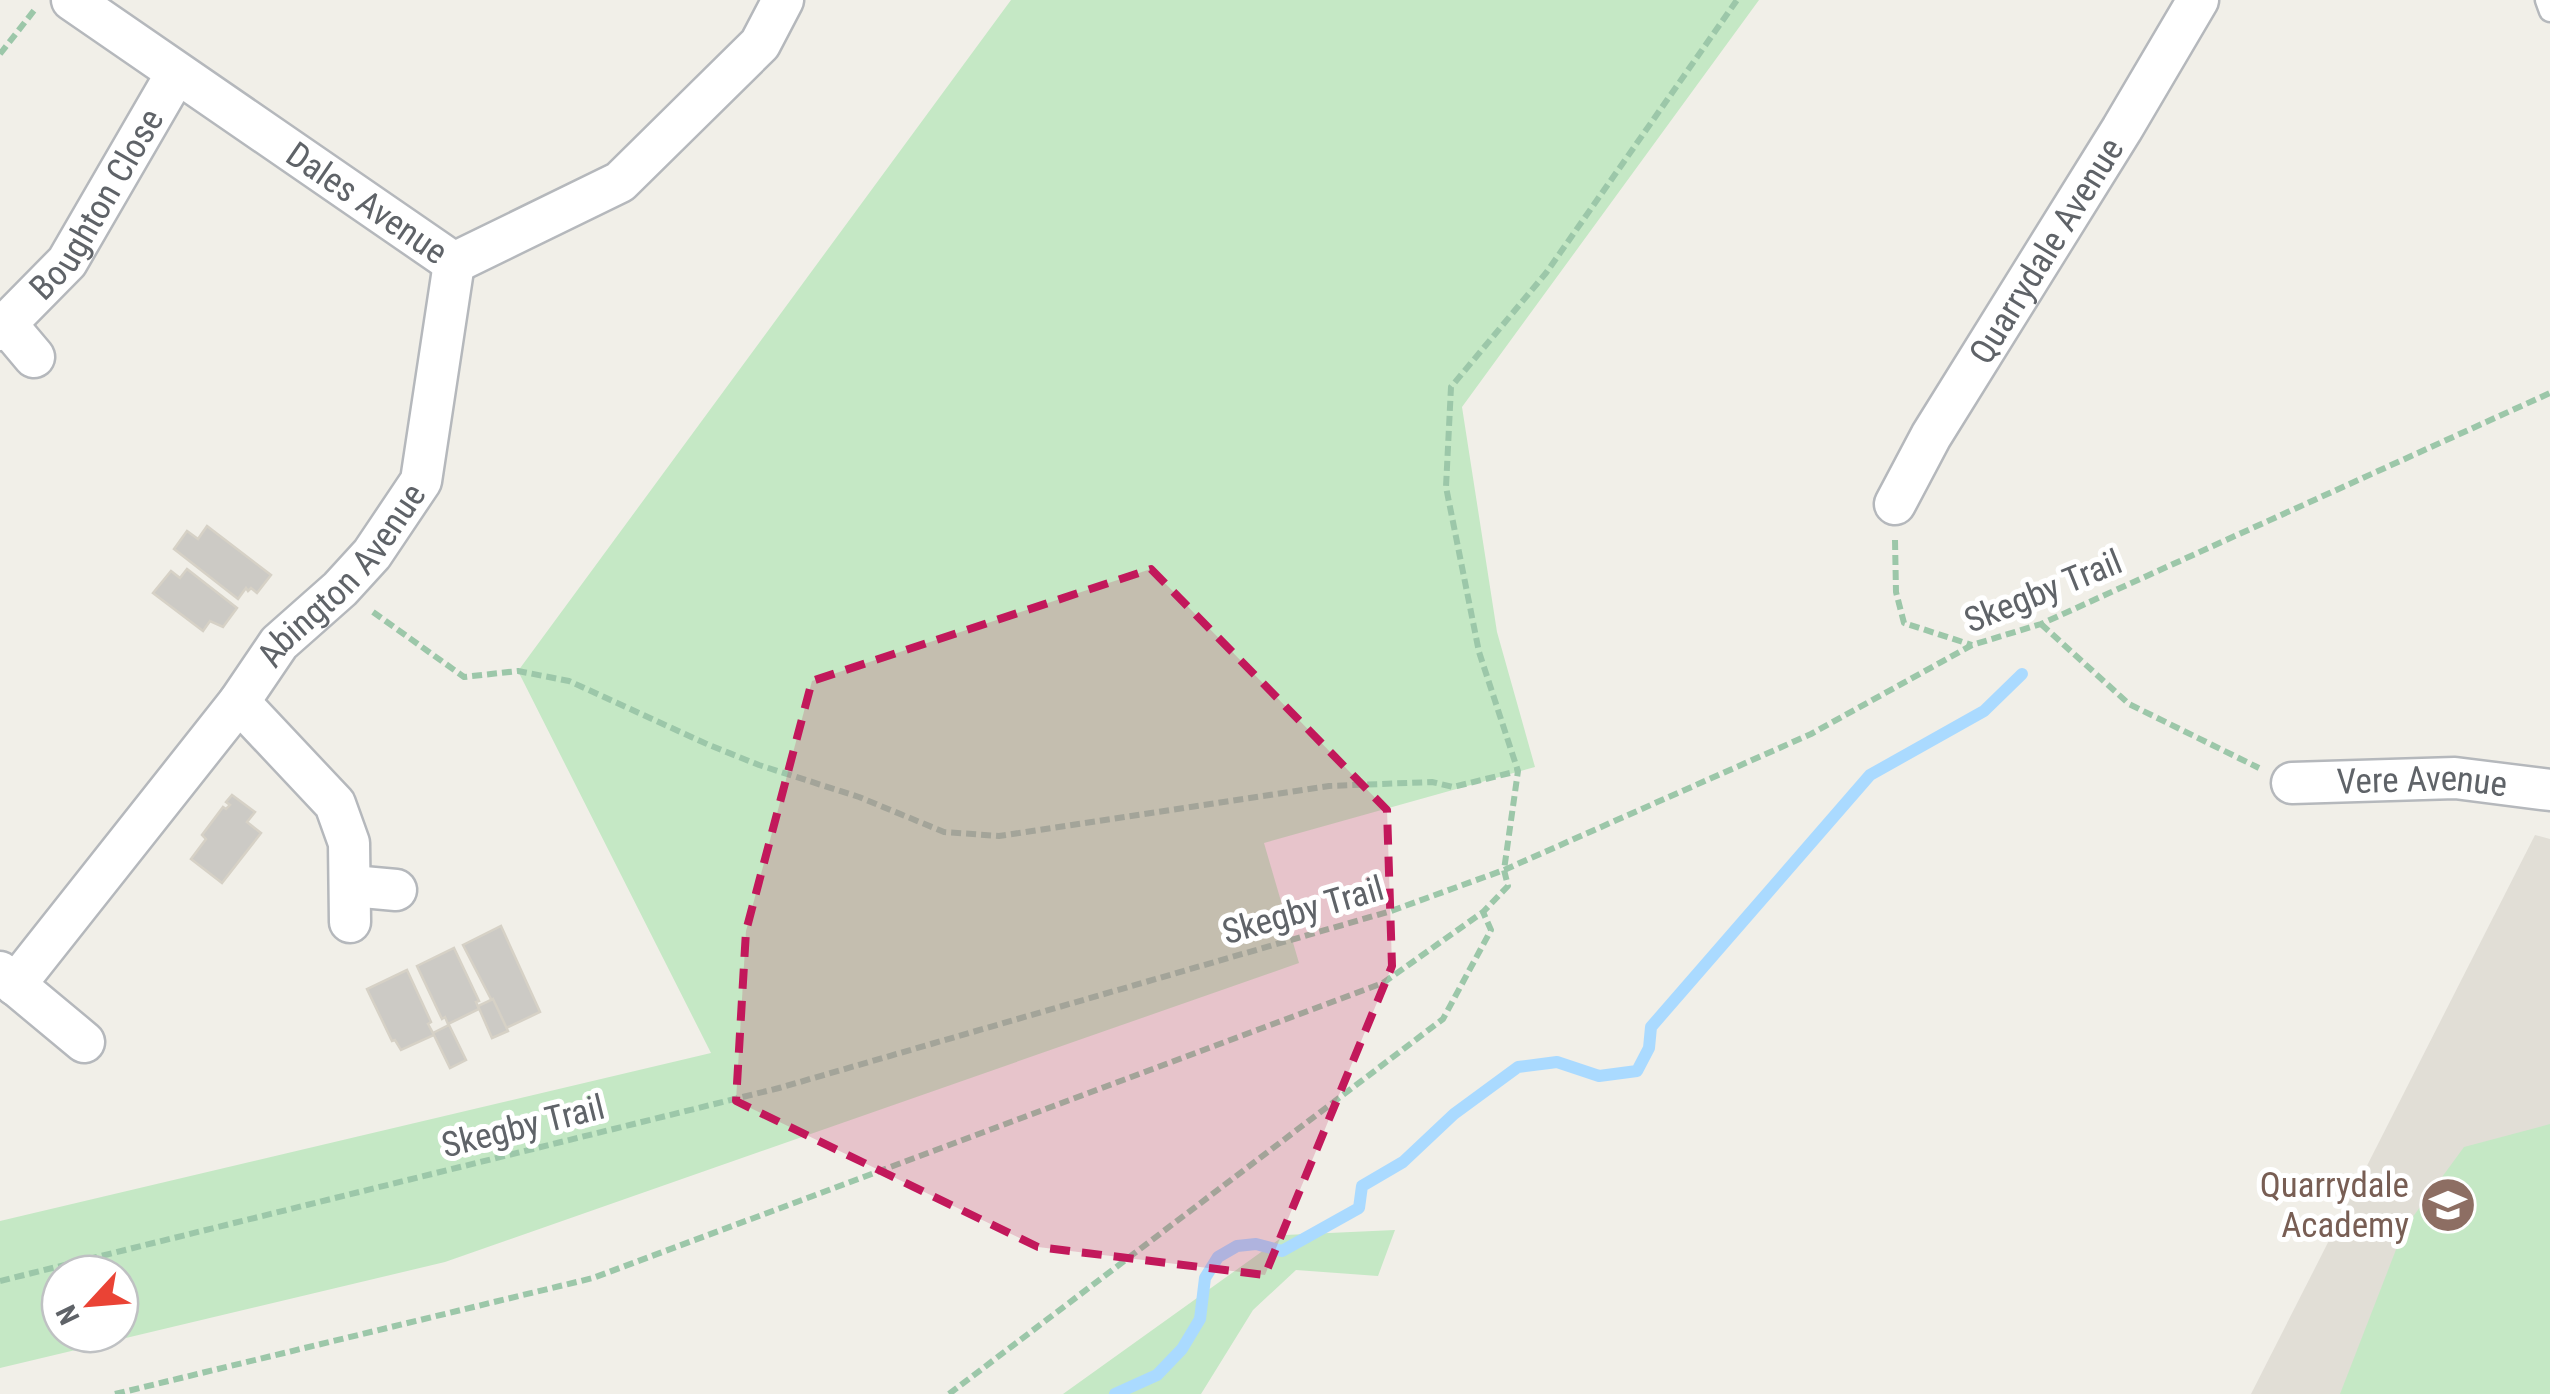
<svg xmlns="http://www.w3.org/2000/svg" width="2550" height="1394" viewBox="0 0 2550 1394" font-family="'Roboto Condensed',sans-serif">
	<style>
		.education { fill: #e1ded6 }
		.green { fill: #c5e8c5; fill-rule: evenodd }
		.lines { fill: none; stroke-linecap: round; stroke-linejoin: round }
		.stream { stroke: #aadaff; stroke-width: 12 }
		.building { fill: #cccac5; stroke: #d6d1c6; stroke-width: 2.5 }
		.lane-casing { stroke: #b5b8bc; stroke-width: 25 }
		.street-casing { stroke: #b5b8bc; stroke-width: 45 }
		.path { stroke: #9cc7a9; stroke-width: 6; stroke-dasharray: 10 5; stroke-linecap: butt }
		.lane { stroke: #fff; stroke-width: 20 }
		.street { stroke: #fff; stroke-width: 40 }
		.marked { fill: #c2185b; fill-opacity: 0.2; stroke: #c2185b; stroke-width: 8; stroke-dasharray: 20 12; stroke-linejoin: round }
		.labels { text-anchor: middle; stroke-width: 10; stroke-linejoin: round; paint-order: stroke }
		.street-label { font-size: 35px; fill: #5f6368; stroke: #fff }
		.education-label { font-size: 35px; fill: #785e54; stroke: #fff; text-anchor: end }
	</style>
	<rect width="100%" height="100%" fill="#f1efe8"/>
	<path class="education" d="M2535 835 2550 839V1394H2251Z"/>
	<g class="green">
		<path d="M1011 0H1759L1462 407 1497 632 1535 767 1264 843 1299 963 445 1262 0 1368V1221L711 1053 518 671ZM60 1274H120V1334H60Z"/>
		<path d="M2550 1124V1394H2340L2404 1229 2464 1147Z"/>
		<path d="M1395 1230 1378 1276 1296 1270 1253 1310 1201 1394H1063L1285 1235Z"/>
	</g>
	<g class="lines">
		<path class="stream" d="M1115 1394 1157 1375 1182 1349 1200 1319 1205 1278 1218 1257 1237 1246 1256 1244 1282 1251 1359 1208 1362 1186 1403 1162 1454 1114 1518 1067 1557 1062 1599 1076 1637 1071 1649 1048 1651 1027 1870 775 1984 711 2022 674"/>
	</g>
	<g class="building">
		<path d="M207 526 271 575 257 593 251 588 248 591 246 588 238 599 174 549 187 531 198 539Z"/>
		<path d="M187 569 237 608 223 627 210 621 203 631 153 593 171 571 180 578Z"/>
		<path d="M232 795 255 812 247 822 261 833 222 883 191 859 206 839 202 835 223 807 226 809 230 805 226 802Z"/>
		<path d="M501 926 540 1012 506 1028 463 945Z"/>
		<path d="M454 948 479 1001 476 1002 479 1009 448 1024 445 1017 442 1019 417 966Z"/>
		<path d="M407 970 431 1022 428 1024 434 1035 401 1050 395 1040 392 1041 367 989Z"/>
		<path d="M493 999 508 1031 492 1038 478 1006Z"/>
		<path d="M449 1025 466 1060 450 1068 433 1033Z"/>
	</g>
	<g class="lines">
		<g class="lane-casing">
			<path id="lane" d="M2546 0 2550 11"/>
		</g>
		<g class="street-casing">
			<g id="street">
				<path id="s1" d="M72 0 454 263 620 182 760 44 783 0"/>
				<path d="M7 325 34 357"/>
				<path id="s2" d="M0 330 67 262 176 74"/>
				<path id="s3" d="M1895 504 1931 436 2122 129 2198 0"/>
				<path d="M239 702 335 804 349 843 350 922"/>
				<path id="s4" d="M2292 783 2455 778 2550 790"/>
				<path d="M352 886 396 890"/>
				<path d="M0 972 84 1042"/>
				<path id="s5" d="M15 985 239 702 279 643 340 589 372 554 421 481 454 263"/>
			</g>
		</g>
		<g class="path">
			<path d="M0 54 36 8"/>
			<path d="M1895 540 1896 592 1904 623 1972 645"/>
			<path d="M373 612 464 677 518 671 569 681 709 745 759 765 859 797 944 832 999 836 1329 786 1432 782 1453 787 1518 771"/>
			<path d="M2041 624 2129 704 2259 768"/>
			<path d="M0 1281 779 1088 1391 911 1504 870 1811 734 1972 645 2041 624 2550 393"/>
			<path d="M115 1394 593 1278 1383 983 1483 912 1508 886 1504 870 1518 771 1479 652 1446 487 1451 387 1546 273 1737 0"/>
			<path d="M949 1394 1443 1019 1491 930 1483 912"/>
		</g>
		<use href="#lane" class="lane"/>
		<use href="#street" class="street"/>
	</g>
	<path class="marked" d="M1151 569 1387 810 1392 966 1265 1275 1038 1247 736 1101 746 931 812 681Z"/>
	<defs>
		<g id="school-disc" transform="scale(2.875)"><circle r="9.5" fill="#8d6e63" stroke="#fff"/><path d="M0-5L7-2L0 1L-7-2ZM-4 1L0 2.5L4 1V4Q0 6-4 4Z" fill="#fff"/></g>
	</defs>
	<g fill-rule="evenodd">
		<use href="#school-disc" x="2448" y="1205"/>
	</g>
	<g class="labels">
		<g class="street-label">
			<text dy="12" stroke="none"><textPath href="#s2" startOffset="160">Boughton Close</textPath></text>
			<text dy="12" stroke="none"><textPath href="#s1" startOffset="358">Dales Avenue</textPath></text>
			<text dy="12" stroke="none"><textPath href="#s3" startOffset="295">Quarrydale Avenue</textPath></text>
			<text dy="12" stroke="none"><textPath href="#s5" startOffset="525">Abington Avenue</textPath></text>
			<text transform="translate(2043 591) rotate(-22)" y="12">Skegby Trail</text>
			<text dy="12" stroke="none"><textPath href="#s4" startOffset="130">Vere Avenue</textPath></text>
			<text transform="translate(1303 910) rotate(-16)" y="12">Skegby Trail</text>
			<text transform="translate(523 1126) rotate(-14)" y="12">Skegby Trail</text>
		</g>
		<g class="education-label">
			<text x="2409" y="1197">Quarrydale<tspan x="2409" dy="40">Academy</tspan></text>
		</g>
	</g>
	<g transform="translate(90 1304) rotate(244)"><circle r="48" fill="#ffffff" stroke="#bfc1c3" stroke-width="2.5"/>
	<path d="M0-8L18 38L0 25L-18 38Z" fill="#ea4335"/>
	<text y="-15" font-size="28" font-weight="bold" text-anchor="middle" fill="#5f6368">N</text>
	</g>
</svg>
